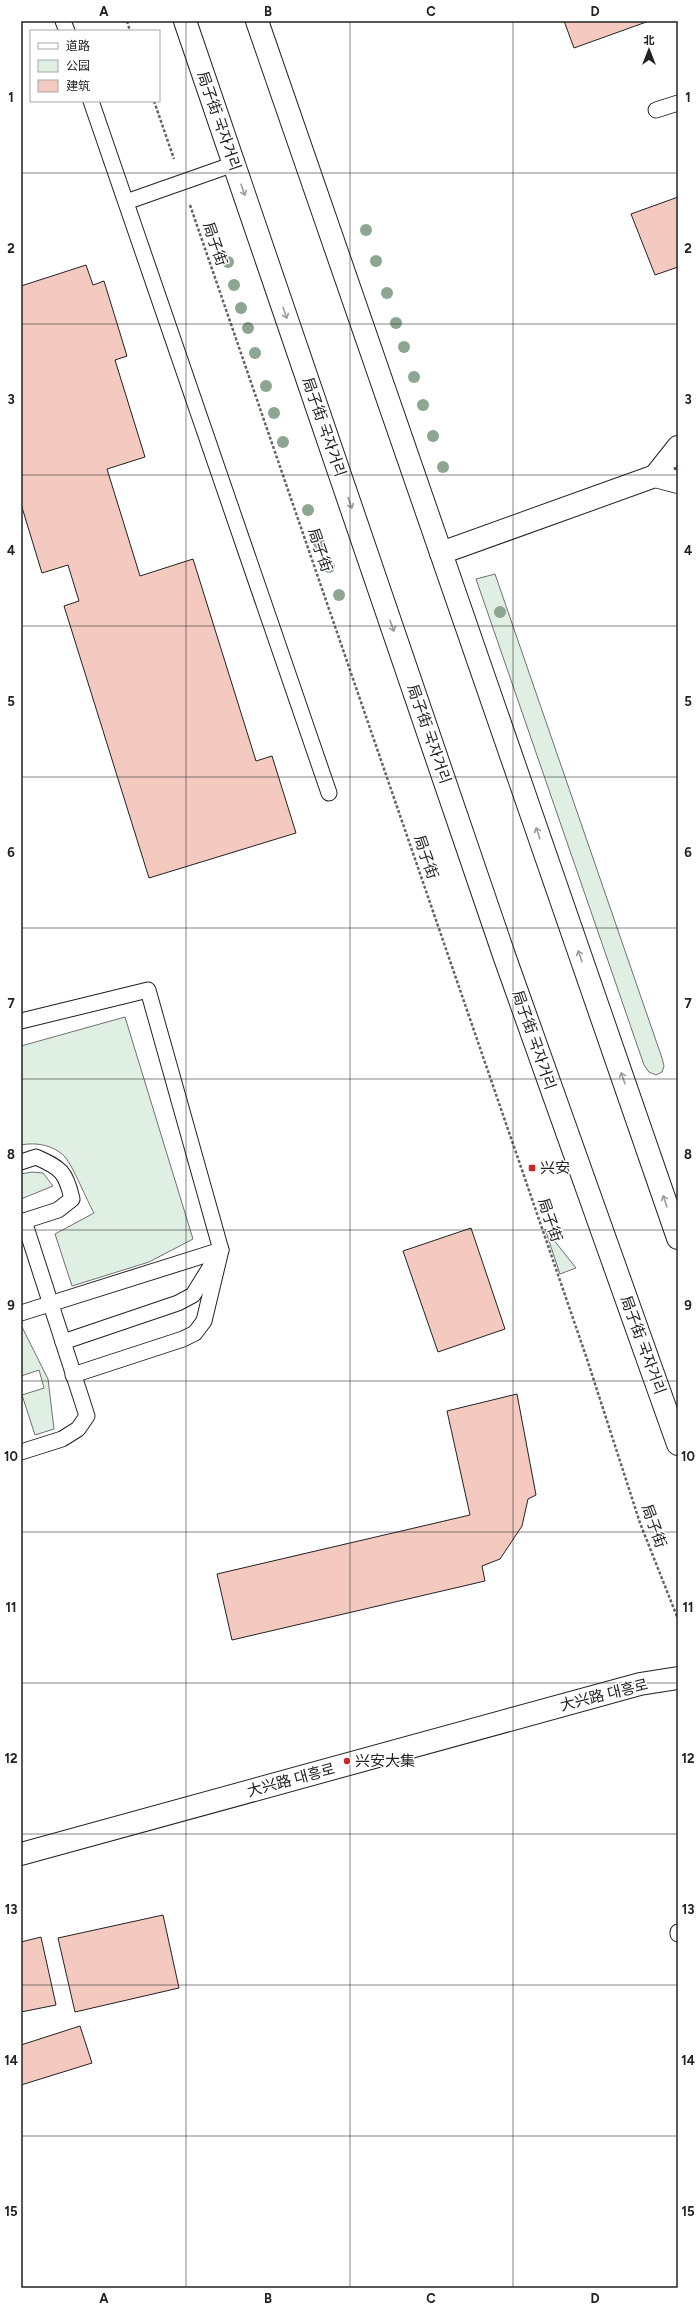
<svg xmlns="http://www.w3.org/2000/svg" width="699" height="2309" viewBox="0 0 699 2309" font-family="Figtree,'Noto Sans SC','Noto Sans KR',sans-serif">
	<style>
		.green { fill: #e0efe3; stroke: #6f6f6f }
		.building { fill: #f3c9c0; stroke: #222 }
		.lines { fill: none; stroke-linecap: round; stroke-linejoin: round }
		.lane-casing { stroke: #222; stroke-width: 17 }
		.street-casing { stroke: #222; stroke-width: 24 }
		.secondary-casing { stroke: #222; stroke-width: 24 }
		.primary-casing { stroke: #222; stroke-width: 24 }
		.path { stroke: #646464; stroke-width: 2.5; stroke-dasharray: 3 2; stroke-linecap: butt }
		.lane { stroke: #fff; stroke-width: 15 }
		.street { stroke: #fff; stroke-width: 22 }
		.secondary { stroke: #fff; stroke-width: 22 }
		.primary { stroke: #fff; stroke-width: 22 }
		.hedge { stroke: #2f5e38; stroke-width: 3; stroke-dasharray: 2 3; stroke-linecap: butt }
		.tree { fill: #8da692 }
		.oneway { stroke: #9c9c9c }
		.grid { fill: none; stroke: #222; stroke-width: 1; stroke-opacity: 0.55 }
		.poi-dot { fill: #c62828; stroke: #fff; stroke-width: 1.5 }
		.labels { text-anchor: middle; stroke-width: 3; stroke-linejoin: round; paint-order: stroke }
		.street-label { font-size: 15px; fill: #222; stroke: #fff }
		.poi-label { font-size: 15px; fill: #222; stroke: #fff; text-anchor: start }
		.neatline { fill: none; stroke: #222; stroke-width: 1.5 }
		.grid-label { font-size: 13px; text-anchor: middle; font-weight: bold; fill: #222 }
	</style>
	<rect width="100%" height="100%" fill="#fff"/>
	<g class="green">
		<path d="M495 574 662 1058 664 1066 662 1072 656 1075 649 1072 644 1065 476 579Z"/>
		<path d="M125 1017 193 1239 149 1262 72 1286 55 1234 94 1213C87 1201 73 1166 65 1157 54 1145 36 1142 21 1145V1046Z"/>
		<path d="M32 1172 43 1173 53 1186 21 1199V1174Z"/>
		<path d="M545 1229 576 1268 560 1274Z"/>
		<path d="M21 1325 48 1379 54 1429 35 1435 22 1395 44 1388 39 1370 21 1376Z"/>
	</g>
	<g class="building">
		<path d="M564 21H649L574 48Z"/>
		<path d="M678 197V267L655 275 631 214Z"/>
		<path d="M86 265 93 285 104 281 127 356 115 360 145 457 107 469 140 576 193 559 256 761 272 756 296 833 149 878 64 606 79 601 68 565 42 573 21 504V286Z"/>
		<path d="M471 1228 505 1329 438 1352 403 1251Z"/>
		<path d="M517 1394 536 1495 528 1499 522 1526 500 1559 482 1566 485 1581 232 1640 217 1574 470 1515 447 1411Z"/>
		<path d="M163 1915 179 1988 75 2012 58 1938Z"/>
		<path d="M41 1937 56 2005 21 2012V1942Z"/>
		<path d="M80 2026 92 2063 21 2085V2045Z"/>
	</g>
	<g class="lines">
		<g class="lane-casing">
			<g id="lane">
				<path d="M63 21 67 31"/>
				<path d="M91 101 329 793"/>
				<path d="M656 110 678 103"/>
				<path d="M126 202 234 164"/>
				<path d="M21 1021 148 990 221 1250 21 1313"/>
				<path d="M21 1162 36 1157C61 1168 66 1172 72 1199L58 1210 21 1222"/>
				<path d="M63 1342 178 1303 193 1295 214 1261"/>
				<path d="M73 1375 183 1339 195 1333 204 1321 221 1250"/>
				<path d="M21 1452 62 1439 78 1429 87 1416 24 1221"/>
				<path d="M678 1932V1934"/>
			</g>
		</g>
		<g class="street-casing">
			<g id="street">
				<path d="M655 476 678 447"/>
				<path d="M441 553 655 476 678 482"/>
			</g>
		</g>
		<g class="secondary-casing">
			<path id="secondary" d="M21 1854 640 1684 678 1678"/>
		</g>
		<g class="primary-casing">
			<g id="primary">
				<path d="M185 21 505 958 678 1444"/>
				<path d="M257 21 678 1238"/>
			</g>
		</g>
		<g class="path">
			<path d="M127 21 130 31"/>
			<path d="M154 101 174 159"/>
			<path d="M190 205 587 1359 640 1523 678 1619"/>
		</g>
		<use href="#lane" class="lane"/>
		<use href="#street" class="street"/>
		<use href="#secondary" class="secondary"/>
		<use href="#primary" class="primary"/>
		<path class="hedge" d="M674 469 678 467"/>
	</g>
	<g class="tree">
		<circle cx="366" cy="230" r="6"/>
		<circle cx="376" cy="261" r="6"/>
		<circle cx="228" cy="262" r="6"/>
		<circle cx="234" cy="285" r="6"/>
		<circle cx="387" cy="293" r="6"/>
		<circle cx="241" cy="308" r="6"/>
		<circle cx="396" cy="323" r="6"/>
		<circle cx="248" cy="328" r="6"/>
		<circle cx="404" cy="347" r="6"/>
		<circle cx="255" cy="353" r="6"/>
		<circle cx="414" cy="377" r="6"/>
		<circle cx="266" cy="386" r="6"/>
		<circle cx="423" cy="405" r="6"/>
		<circle cx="274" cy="413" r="6"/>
		<circle cx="433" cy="436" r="6"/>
		<circle cx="283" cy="442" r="6"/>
		<circle cx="443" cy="467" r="6"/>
		<circle cx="308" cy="510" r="6"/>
		<circle cx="319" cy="543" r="6"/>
		<circle cx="329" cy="567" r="6"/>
		<circle cx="339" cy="595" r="6"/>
		<circle cx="500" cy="612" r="6"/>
	</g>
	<defs><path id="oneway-shaft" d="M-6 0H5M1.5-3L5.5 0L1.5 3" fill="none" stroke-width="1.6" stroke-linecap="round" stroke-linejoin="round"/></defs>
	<g class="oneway">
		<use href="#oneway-shaft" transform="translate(243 190) rotate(71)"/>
		<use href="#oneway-shaft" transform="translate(285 313) rotate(71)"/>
		<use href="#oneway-shaft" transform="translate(350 503) rotate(71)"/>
		<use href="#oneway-shaft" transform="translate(392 626) rotate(71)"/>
		<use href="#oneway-shaft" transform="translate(538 833) rotate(-109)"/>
		<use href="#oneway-shaft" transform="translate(580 956) rotate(-109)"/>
		<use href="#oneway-shaft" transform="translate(623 1078) rotate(-109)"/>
		<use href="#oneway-shaft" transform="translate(665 1201) rotate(-109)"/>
	</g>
	<path class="grid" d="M186 21V2288M350 21V2288M513 21V2288M21 173H678M21 324H678M21 475H678M21 626H678M21 777H678M21 928H678M21 1079H678M21 1230H678M21 1381H678M21 1532H678M21 1683H678M21 1834H678M21 1985H678M21 2136H678"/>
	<g class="poi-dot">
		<rect x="528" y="1164" width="8" height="8" rx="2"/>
		<circle cx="347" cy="1761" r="4"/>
	</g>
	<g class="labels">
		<g class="street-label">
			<text transform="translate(219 121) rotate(71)" y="5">局子街 국자거리</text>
			<text transform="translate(215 244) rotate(71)" y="5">局子街</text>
			<text transform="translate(324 427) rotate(71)" y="5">局子街 국자거리</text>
			<text transform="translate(320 550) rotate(71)" y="5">局子街</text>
			<text transform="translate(429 734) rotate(71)" y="5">局子街 국자거리</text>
			<text transform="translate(426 857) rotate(71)" y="5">局子街</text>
			<text transform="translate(534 1040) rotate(71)" y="5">局子街 국자거리</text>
			<text transform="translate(550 1220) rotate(71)" y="5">局子街</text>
			<text transform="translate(643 1345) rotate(70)" y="5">局子街 국자거리</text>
			<text transform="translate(654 1526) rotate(70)" y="5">局子街</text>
			<text transform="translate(604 1695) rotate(-14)" y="5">大兴路 대흥로</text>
			<text transform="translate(291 1780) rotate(-15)" y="5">大兴路 대흥로</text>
		</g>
		<g class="poi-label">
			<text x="540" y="1173">兴安</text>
			<text x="355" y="1766">兴安大集</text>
		</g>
	</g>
	<rect width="699" height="2309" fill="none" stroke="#ffffff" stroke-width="44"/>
	<rect x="30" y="30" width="130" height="72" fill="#ffffff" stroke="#a7a7a7"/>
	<rect x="38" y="43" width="20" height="6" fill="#ffffff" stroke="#a7a7a7"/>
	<text x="66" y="50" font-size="12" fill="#222222">道路</text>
	<rect x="38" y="60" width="20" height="12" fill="#e0efe3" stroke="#a7a7a7"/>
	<text x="66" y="70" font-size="12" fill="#222222">公园</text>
	<rect x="38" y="80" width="20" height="12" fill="#f3c9c0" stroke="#a7a7a7"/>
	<text x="66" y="90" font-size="12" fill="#222222">建筑</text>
	<g transform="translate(649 50)" stroke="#ffffff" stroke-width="3" paint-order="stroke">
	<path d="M0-3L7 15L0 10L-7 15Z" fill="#222222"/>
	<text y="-6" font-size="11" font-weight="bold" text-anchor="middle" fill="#222222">北</text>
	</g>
	<rect x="22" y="22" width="655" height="2265" class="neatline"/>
	<g class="grid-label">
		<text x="104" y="16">A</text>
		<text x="268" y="16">B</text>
		<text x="431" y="16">C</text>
		<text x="595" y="16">D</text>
		<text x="11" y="102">1</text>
		<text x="688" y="102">1</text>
		<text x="11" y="253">2</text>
		<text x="688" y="253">2</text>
		<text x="11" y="404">3</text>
		<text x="688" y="404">3</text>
		<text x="11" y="555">4</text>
		<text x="688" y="555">4</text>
		<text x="11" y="706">5</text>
		<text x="688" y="706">5</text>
		<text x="11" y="857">6</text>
		<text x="688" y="857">6</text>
		<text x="11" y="1008">7</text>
		<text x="688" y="1008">7</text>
		<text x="11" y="1159">8</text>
		<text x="688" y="1159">8</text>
		<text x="11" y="1310">9</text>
		<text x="688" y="1310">9</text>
		<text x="11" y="1461">10</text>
		<text x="688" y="1461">10</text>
		<text x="11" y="1612">11</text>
		<text x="688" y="1612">11</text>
		<text x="11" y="1763">12</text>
		<text x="688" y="1763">12</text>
		<text x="11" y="1914">13</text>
		<text x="688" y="1914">13</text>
		<text x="11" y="2065">14</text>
		<text x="688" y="2065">14</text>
		<text x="11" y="2216">15</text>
		<text x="688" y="2216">15</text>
		<text x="104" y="2303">A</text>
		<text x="268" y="2303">B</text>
		<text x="431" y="2303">C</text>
		<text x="595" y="2303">D</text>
	</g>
</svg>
